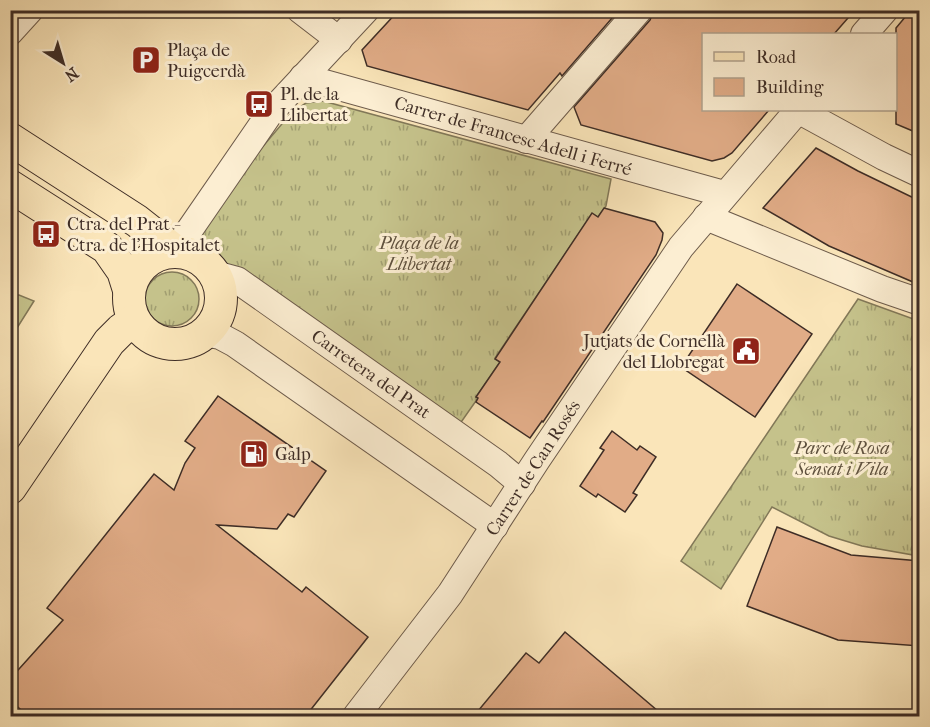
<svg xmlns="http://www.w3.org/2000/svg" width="930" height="727" viewBox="0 0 930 727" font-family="'IM FELL French Canon',serif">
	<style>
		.grass { fill: url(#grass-tufts); stroke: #827858; stroke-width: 1.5 }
		.building { fill: #e1ac87; stroke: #3e2d26; stroke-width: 1.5 }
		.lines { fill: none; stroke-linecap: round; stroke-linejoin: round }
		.minor-casing { stroke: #6d5b4b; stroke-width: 28 }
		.major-casing { stroke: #3e2d26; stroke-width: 34 }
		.minor { stroke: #fceed2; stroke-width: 26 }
		.major { stroke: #fae5b9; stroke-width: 32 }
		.labels { text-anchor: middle; stroke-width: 6; stroke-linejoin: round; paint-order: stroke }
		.poi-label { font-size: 18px; fill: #3e2d26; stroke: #fceed2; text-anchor: start }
		.street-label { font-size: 18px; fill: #3e2d26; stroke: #fceed2 }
		.park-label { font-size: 18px; font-style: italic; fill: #60523f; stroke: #fceed2 }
	</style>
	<defs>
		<pattern id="grass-tufts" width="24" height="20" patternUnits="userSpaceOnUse" patternTransform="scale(1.5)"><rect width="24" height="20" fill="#c5c28b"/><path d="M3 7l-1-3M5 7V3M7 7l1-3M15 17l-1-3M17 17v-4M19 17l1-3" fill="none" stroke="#a19e71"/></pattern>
	</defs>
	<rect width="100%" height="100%" fill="#fae5b9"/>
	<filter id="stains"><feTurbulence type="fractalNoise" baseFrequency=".00333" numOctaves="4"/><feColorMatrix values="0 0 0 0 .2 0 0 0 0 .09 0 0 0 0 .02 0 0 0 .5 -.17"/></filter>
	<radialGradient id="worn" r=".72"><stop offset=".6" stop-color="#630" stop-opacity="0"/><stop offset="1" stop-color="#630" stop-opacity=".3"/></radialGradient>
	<g class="grass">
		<path d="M323 101 611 179 606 206 598 217 592 214 495 358 500 362 476 397 478 398 457 428 199 247 198 236 259 151 292 112 306 103Z"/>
		<circle cx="172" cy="299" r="27"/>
		<path d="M11 295H19L34 301 12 336Z"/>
		<path d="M858 299 919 321V556L862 546 829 536 772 507 721 589 681 561Z"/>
	</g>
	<g class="building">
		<path d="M399 10H619L562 76 560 73 528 110 367 66 362 50Z"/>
		<path d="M654 10H855L834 34H704V110H769L732 153 724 158 712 161 581 125 574 107 650 20Z"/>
		<path d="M911 10H920V134L896 124V28Z"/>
		<path d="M816 148 858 171 920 201V285L829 246 763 208Z"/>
		<path d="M604 208 655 222 663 233 662 240 656 255 543 422 542 421 530 438 476 402 478 398 476 397 500 362 495 359 592 213 598 217Z"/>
		<path d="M737 284 812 334 755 417 681 367Z"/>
		<path d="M218 396 326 471 294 517 288 514 277 529 217 525 302 592 306 587 368 637 305 717H29L10 700V679L63 620 47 608 154 474 174 490 185 463 195 448 185 441Z"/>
		<path d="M612 431 637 450 640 446 656 457 633 493 637 495 625 512 598 494 596 497 580 486 604 450 600 448Z"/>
		<path d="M777 527 851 555 920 561V646L838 640 747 606Z"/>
		<path d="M565 632 665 717H473L526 653 539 663Z"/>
	</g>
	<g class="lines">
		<g class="minor-casing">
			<g id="minor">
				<path d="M300 10 339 40"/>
				<path d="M10 32 30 10"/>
				<path d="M864 34 885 10"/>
				<path d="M303 77 724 194"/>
				<path d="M798 110 884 157 920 174"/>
				<path d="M526 140 639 10"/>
				<path d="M706 217 882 289 920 302"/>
				<path d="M175 251 270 113 366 10"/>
				<path d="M215 274 237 280 498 464 522 484"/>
				<path d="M205 333 220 336 235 344 495 526"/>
				<path d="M356 716 450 594 537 460 681 247 798 110"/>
			</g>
		</g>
		<g class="major-casing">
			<g id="major">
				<path d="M10 139 137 221 175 251"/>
				<path d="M10 186 107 248 123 271 129 290"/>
				<circle cx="175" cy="298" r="46"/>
				<path d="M10 488 109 342 121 330 134 321"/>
			</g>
		</g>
		<use href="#minor" class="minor"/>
		<use href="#major" class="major"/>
	</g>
	<defs>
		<g id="parking-square" transform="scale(1.5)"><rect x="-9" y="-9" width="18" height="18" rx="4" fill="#8f2418" stroke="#fceed2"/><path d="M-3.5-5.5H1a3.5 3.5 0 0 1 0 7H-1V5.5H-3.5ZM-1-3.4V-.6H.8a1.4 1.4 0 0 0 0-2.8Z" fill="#fff"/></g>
		<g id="bus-square" transform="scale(1.5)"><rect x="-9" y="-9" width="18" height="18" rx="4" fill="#8f2418" stroke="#fceed2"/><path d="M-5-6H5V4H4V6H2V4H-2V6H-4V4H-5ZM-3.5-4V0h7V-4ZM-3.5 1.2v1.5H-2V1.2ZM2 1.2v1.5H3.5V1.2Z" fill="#fff"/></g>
		<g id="civic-square" transform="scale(1.5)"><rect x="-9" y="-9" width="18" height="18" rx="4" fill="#8f2418" stroke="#fceed2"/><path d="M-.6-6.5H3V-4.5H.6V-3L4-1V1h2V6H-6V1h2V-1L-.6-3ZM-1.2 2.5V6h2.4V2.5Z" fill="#fff"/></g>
		<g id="fuel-square" transform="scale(1.5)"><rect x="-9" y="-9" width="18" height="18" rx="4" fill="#8f2418" stroke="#fceed2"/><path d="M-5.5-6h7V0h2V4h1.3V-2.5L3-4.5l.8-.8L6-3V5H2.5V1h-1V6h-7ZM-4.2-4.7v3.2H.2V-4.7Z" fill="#fff"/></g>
	</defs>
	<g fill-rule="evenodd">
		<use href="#parking-square" x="146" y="60"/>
		<use href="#bus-square" x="259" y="104"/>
		<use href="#bus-square" x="46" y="234"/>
		<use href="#civic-square" x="746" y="351"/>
		<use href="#fuel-square" x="254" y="454"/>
	</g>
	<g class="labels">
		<g class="poi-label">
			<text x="167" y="56">Plaça de<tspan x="167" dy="21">Puigcerdà</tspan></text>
			<text x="280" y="100">Pl. de la<tspan x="280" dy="21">Llibertat</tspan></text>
			<text x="67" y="230">Ctra. del Prat -<tspan x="67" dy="21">Ctra. de l'Hospitalet</tspan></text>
			<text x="725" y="347" text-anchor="end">Jutjats de Cornellà<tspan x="725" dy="21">del Llobregat</tspan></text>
			<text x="275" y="460">Galp</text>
		</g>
		<g class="street-label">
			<text transform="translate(513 136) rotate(16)" y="6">Carrer de Francesc Adell i Ferré</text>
			<text transform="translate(371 374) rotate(35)" y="6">Carretera del Prat</text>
			<text transform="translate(533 468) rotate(-57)" y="6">Carrer de Can Rosés</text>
		</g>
		<g class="park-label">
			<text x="419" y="249">Plaça de la<tspan x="419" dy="21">Llibertat</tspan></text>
			<text x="842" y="454">Parc de Rosa<tspan x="842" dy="21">Sensat i Vila</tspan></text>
		</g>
	</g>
	<rect width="930" height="727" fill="none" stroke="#fae5b9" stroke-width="36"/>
	<rect x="12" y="12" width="906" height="703" fill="none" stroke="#3e2d26" stroke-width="3"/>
	<rect x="18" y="18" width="894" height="691" fill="none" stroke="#3e2d26" stroke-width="1.5"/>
	<rect x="702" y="33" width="195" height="78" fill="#fceed2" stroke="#b0a18d" stroke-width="1.5"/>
	<rect x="714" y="52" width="30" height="9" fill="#fae5b9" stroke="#b0a18d" stroke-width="1.5"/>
	<text x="756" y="63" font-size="18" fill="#3e2d26">Road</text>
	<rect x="714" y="78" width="30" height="18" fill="#e1ac87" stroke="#b0a18d" stroke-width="1.5"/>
	<text x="756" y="93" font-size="18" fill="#3e2d26">Building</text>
	<g transform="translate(63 63) rotate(143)" stroke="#fceed2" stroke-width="4.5" paint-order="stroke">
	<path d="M0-4.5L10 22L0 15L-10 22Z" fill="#3e2d26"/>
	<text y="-9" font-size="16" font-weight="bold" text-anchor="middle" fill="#3e2d26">N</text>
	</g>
	<rect width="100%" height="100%" filter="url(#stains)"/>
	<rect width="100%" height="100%" fill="url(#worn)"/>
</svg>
